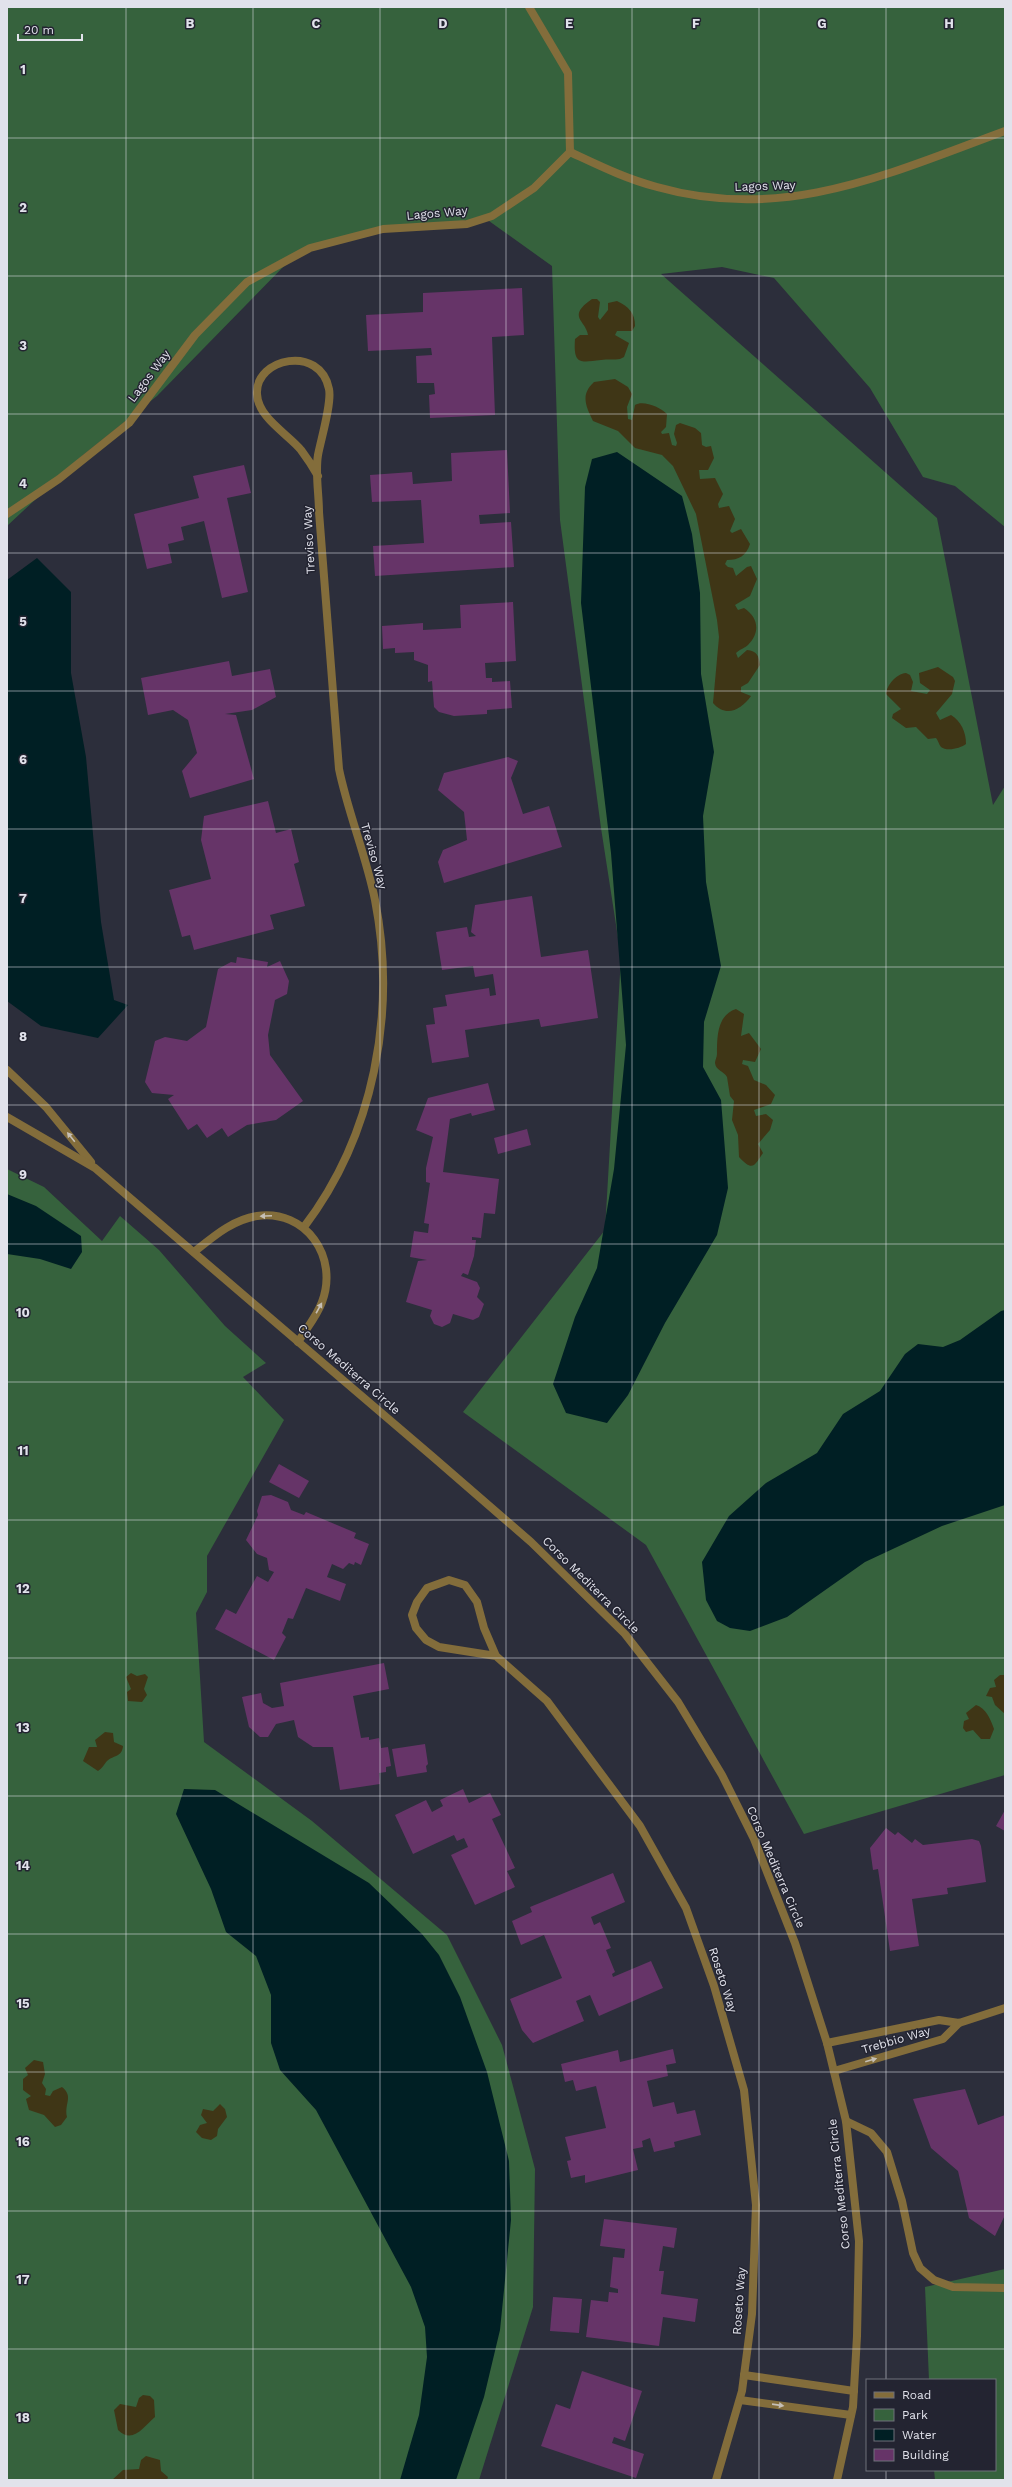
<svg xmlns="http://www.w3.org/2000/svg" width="1012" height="2487" viewBox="0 0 1012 2487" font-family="'Work Sans',sans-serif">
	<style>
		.green { fill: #36623d }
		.sand { fill: #3f3616 }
		.water { fill: #001f24 }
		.building { fill: #663468 }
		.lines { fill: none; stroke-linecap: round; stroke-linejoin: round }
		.lane { stroke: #836d3b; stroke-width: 8 }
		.street { stroke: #836d3b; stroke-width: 8 }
		.oneway { fill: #c5bfb6 }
		.grid { fill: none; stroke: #e1e2eb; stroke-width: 1; stroke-opacity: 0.55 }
		.labels { text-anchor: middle; stroke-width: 3; stroke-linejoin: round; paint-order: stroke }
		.street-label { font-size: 12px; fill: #e1e2eb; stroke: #232431 }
		.grid-label { font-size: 13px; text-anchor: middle; font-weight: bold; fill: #e1e2eb; stroke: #232431; stroke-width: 3; stroke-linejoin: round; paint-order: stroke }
	</style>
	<rect width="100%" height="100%" fill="#2c2e3b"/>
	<g class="green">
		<path d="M7 7H1005V527L955 486 923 477 870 388 774 278 722 267 661 274 937 518 993 805 1005 786V1775L804 1834 646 1545 463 1412 605 1230 621 957 601 828 560 520 552 266 482 216 477 219 382 231 321 244 286 264 157 396 83 455 7 526Z"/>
		<path d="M7 1169 44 1187 102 1241 120 1216 159 1250 225 1326 266 1363 243 1377 284 1420 207 1556V1592L196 1613 204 1742 312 1821 447 1935 502 2045 535 2169 533 2307 479 2480H7Z"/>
		<path d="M1005 2269V2480H935L934 2470H995V2380H929L925 2287Z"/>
	</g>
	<g class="sand">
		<path d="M592 299H597L600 302 598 317 600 320 608 310V303L617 301C629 307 635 313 635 326L632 331H617L615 335 629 343 624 357 620 359C614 360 607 359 601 360 581 362 573 366 575 339L580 335H588C586 320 566 317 592 299Z"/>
		<path d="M615 379 628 387 632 394 627 407 628 419 632 420 635 405C643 400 660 407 667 414L666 427 661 432 662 434 669 433 672 445 676 446 677 443 674 434 676 425 680 423 695 428 701 433 702 445 706 447 711 446 714 458 708 470H699L700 479 715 478 723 494 718 504 719 508 729 506 735 519 730 531 732 533 741 529 750 544C746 556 739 560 727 560L725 564 728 567 733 568 736 576 747 567 751 566 757 579 750 596 735 605 738 610 744 608C758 617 761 632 748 645 745 648 740 649 736 653L738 658 747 650C757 651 759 656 760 665L748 683 741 687V692L751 696C741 710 726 718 713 703L719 637 717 620 696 514 673 466 662 455 635 448 618 431 593 421C586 406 580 395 594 382Z"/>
		<path d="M938 667 953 677 955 681 952 694 936 713 940 720 951 715C961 721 966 732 966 744 961 748 947 752 941 747 939 745 938 740 936 738L928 739 916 727 906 728 892 718 893 714 901 709 886 694C887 685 896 674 906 673L910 675 913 682 911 691 927 694 930 690 920 683 919 673Z"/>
		<path d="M736 1009 744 1014 741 1036 749 1033 761 1049 755 1062 743 1060 742 1064 748 1066 754 1080 766 1085 775 1095 771 1104 754 1110 756 1116 766 1114 773 1120 770 1130 758 1144 763 1153C754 1166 753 1172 739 1157L738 1135 732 1120 734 1101 730 1096 727 1077C724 1071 716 1071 715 1063 715 1060 717 1057 717 1054 717 1037 717 1015 736 1009Z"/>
		<path d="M131 1673 137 1676 145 1674 148 1677 144 1689 147 1695 142 1702 128 1701 127 1692 131 1689 126 1677Z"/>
		<path d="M1000 1675H1005V1714L995 1705 992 1697 986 1696 990 1688 996 1687 994 1680Z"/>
		<path d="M976 1705C986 1708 991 1720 994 1729L990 1739H981L973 1730 966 1732 963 1728 964 1721 969 1719 966 1713Z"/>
		<path d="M105 1732 113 1733 114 1742 123 1746C122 1757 114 1755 107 1761 104 1764 103 1768 98 1771L83 1761 89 1747H97L95 1740Z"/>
		<path d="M34 2060 43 2062 45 2074 42 2083 46 2089 45 2095 50 2096 53 2091 62 2087C74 2097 64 2103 67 2117L61 2125 55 2127 44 2115 29 2110 26 2099 31 2096 23 2090V2079L28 2075 25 2068Z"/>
		<path d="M220 2104 225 2109 227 2117 218 2129 217 2136 211 2140 202 2138 196 2132 200 2125 207 2123 201 2115 203 2109 213 2111Z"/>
		<path d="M143 2395 150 2396 154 2400 155 2417C144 2426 133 2445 118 2430L114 2410 120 2404 136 2407 139 2398Z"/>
		<path d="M146 2456 160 2460 161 2471 168 2477 167 2480H112L123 2470 139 2469 141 2460Z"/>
	</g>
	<g class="water">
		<path d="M617 452 682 496 692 534 700 593 701 674 714 752 703 816 706 882 721 966 704 1022 703 1067 721 1100 728 1188 717 1235 665 1323 628 1395 607 1423 566 1413 553 1384 575 1317 597 1268 614 1169 626 1045 611 853 581 603 585 487 592 459Z"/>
		<path d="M37 558 71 592V673L86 757 101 922 114 1000 128 1005 98 1038 41 1026 7 1001V580Z"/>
		<path d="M7 1194 36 1206 81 1236 82 1252 71 1269 40 1259 7 1254Z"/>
		<path d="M1005 1310V1505L942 1526 865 1562 787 1617 750 1631 730 1628 717 1621 706 1600 702 1562 729 1516 766 1483 817 1453 843 1414 880 1391 905 1354 918 1344 943 1347 960 1340 1001 1311Z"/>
		<path d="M184 1789 215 1790 369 1883 422 1934 439 1955 460 1997 487 2072 509 2161 511 2220 500 2330 484 2397 456 2480H400L419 2415 427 2357 425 2327 411 2287 316 2110 280 2070 271 2043V1995L256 1956 226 1932 211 1889 176 1814Z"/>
	</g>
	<g class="building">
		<path d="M522 288 524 335 492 337 495 415 430 418 429 395 435 394 434 383H417L416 356 432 355 431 348 368 351 366 315 423 312V293Z"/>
		<path d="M507 450 510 513 479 515 480 524 511 522 514 567 375 576 373 546 424 543 421 500 372 502 370 475 412 472 413 484 452 481 451 453Z"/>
		<path d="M244 465 251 493 227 498 248 592 222 598 204 521 181 527 184 540 168 544 172 563 147 569 134 514 199 498 193 476Z"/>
		<path d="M513 602 516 661 485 663 486 678H492V682L510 681 512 708 487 710V714L454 716 439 712 434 707 432 681 428 682V665L414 660V652L395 653V648L383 649 382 626 423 623V630L461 628 460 605Z"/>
		<path d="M229 661 232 676 270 669 276 697 252 710 225 714 236 715 254 779 190 798 182 771 197 753 188 720 173 710 148 715 141 678Z"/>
		<path d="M508 757 518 761 511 778 523 814 549 806 562 847 444 883 438 862 443 850 467 840 464 812 438 790 444 773Z"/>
		<path d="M268 801 276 833 291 829 299 862 294 864 305 906 270 915 274 929 194 950 190 935 182 937 169 890 211 879 201 840 204 816Z"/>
		<path d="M532 896 541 957 588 950 598 1018 541 1027 539 1019 465 1030 469 1057 432 1063 426 1025 435 1024 433 1008 447 1006 445 995 489 988 490 996 496 995 493 974 475 977 473 966 442 970 436 932 467 927 469 937 476 936 471 932 475 905Z"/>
		<path d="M237 957 268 962 267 967 280 961 289 981 287 994 275 1000 268 1035 270 1055 303 1101 276 1120 247 1125 228 1137 222 1128 207 1138 197 1124 188 1130 168 1099 174 1095 152 1093 145 1082 155 1041 165 1037 187 1041 206 1027 218 969 231 962 236 963Z"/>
		<path d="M488 1083 495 1110 472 1116 471 1113 450 1119 443 1172 499 1179 495 1214 484 1213 481 1238 472 1237V1240H476L474 1256 468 1275 463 1273 461 1276 477 1282 480 1288 477 1297 484 1304 479 1317 473 1320 453 1314 450 1323 442 1327 434 1324 430 1316 432 1310 406 1302 418 1261 427 1260 410 1257 414 1231 428 1233 429 1224 424 1223 430 1183 426 1182V1168L433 1137 416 1130 428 1098Z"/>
		<path d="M527 1129 531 1145 498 1154 494 1138Z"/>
		<path d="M279 1464 309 1481 299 1498 269 1482Z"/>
		<path d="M271 1495 288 1502 291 1510 304 1515 306 1512 356 1533 354 1538 369 1544 361 1565 355 1562 354 1565 349 1563 343 1569 332 1564 327 1577 346 1584 340 1601 306 1588 293 1619 288 1618 282 1633 286 1637 274 1660 215 1629 226 1609 236 1614 257 1576 268 1582 274 1572 269 1570 267 1558 257 1554 246 1540 258 1515 257 1511 262 1496Z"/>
		<path d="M384 1663 389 1689 353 1696 361 1738 369 1737V1740L379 1738 381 1748 388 1747 391 1766 386 1767V1772L379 1773 380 1784 340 1790 333 1747H313L298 1737 294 1720 276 1724 268 1737H260L249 1727 242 1697 261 1693 263 1703 272 1708 284 1706 280 1683Z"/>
		<path d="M425 1744 428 1764 426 1766 427 1772 397 1777 392 1749Z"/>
		<path d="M463 1789 469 1803 490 1793 501 1815 492 1819 515 1868 507 1871 515 1887 475 1905 451 1855 468 1847 464 1838 457 1841 454 1835 413 1854 395 1815 426 1800 432 1812 443 1806 440 1800Z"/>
		<path d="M1005 1810V1831L996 1826Z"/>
		<path d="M886 1828 895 1835 898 1832 912 1843 915 1839 923 1845 972 1839 979 1841 981 1846 986 1882 947 1888 948 1894 912 1899 919 1946 890 1951 878 1869 873 1870 870 1848Z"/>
		<path d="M613 1873 625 1902 591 1917 594 1925 600 1922 611 1948 606 1950 615 1972 612 1974 613 1977 651 1961 663 1988 599 2016 590 1995 576 2001 584 2021 533 2043 522 2030 510 1999 562 1978 544 1935 521 1945 512 1921 532 1912 530 1907Z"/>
		<path d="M673 2049 676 2063 666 2065 668 2076 647 2081 653 2107 674 2102 677 2114 695 2110 701 2135 674 2142 675 2147 654 2152 650 2138 642 2141 643 2147 633 2149 638 2170 585 2183V2175L571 2178 567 2161 571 2160 565 2137 606 2128 596 2086 576 2091 573 2080 565 2082 561 2064 618 2050 620 2062Z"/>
		<path d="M965 2089 978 2125 1005 2115V2215L995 2236 969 2218 958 2171 931 2148 913 2099Z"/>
		<path d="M604 2219 677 2228 674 2248 663 2246 659 2271H664L661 2294 698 2299 695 2322 663 2317 659 2346 586 2337 591 2300 608 2302 609 2292 618 2293V2289L610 2287 613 2257 624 2258 625 2249 600 2246Z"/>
		<path d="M553 2297 582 2299 579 2333 550 2331Z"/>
		<path d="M582 2371 642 2391 625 2441 614 2437 612 2443 644 2454 636 2478 541 2446 556 2404 570 2409Z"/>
	</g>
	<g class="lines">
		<path class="lane" d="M846 2121 871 2133 887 2152 902 2201 913 2253 920 2268 934 2280 953 2287 1005 2288"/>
		<g class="street">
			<path d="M529 7 568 73 570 152"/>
			<path d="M7 514 59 479 129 423 195 335 247 282 310 248 383 229 467 224 492 216 534 188 570 152C598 165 626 179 657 187 784 223 888 174 1005 131"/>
			<path d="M7 1070 46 1107 91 1162"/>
			<path d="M7 1117 95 1168 433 1457 531 1542 625 1634 678 1702 722 1775 754 1839 795 1943 827 2043 846 2121 859 2241 857 2336 853 2407 837 2480"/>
			<path d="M304 1227C374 1135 397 1012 375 900 366 855 348 813 339 769L319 512C319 494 315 473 318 455 321 439 332 403 329 389 320 344 255 358 257 394 258 418 288 434 301 450 307 458 313 467 318 476"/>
			<path d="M194 1252C213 1237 232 1220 257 1216 306 1209 339 1257 322 1302 317 1316 306 1329 298 1342"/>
			<path d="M496 1656 439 1647 426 1640 416 1628 412 1615 417 1602 427 1588 449 1580 465 1585 477 1602 484 1628 496 1656 547 1701 640 1826 686 1908 714 1986 744 2090 756 2205 752 2314 742 2391 716 2480"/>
			<path d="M827 2043 939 2020 959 2023 1005 2008"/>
			<path d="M834 2071 943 2039 959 2023"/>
			<path d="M744 2375 854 2391"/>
			<path d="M740 2400 851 2415"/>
		</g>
	</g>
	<defs><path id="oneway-solid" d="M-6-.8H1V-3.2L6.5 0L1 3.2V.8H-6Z"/></defs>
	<g class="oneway">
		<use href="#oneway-solid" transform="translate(71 1137) rotate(-129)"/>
		<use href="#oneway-solid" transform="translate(266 1216) rotate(178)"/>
		<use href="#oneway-solid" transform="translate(319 1308) rotate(-61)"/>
		<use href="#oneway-solid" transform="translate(871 2060) rotate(-16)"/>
		<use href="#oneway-solid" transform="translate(778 2405) rotate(8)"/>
	</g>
	<path class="grid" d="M126 7V2480M253 7V2480M380 7V2480M506 7V2480M632 7V2480M759 7V2480M886 7V2380M7 138H1005M7 276H1005M7 414H1005M7 553H1005M7 691H1005M7 829H1005M7 967H1005M7 1105H1005M7 1244H1005M7 1382H1005M7 1520H1005M7 1658H1005M7 1796H1005M7 1934H1005M7 2072H1005M7 2211H1005M7 2349H1005M886 2470V2480"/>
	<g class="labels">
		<g class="street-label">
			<text transform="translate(765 186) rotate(-2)" y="4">Lagos Way</text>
			<text transform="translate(437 213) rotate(-5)" y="4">Lagos Way</text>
			<text transform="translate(149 376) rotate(-53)" y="4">Lagos Way</text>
			<text transform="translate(309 540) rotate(-93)" y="4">Treviso Way</text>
			<text transform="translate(374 856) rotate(74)" y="4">Treviso Way</text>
			<text transform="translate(349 1369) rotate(41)" y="4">Corso Mediterra Circle</text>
			<text transform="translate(591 1585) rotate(45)" y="4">Corso Mediterra Circle</text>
			<text transform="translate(776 1867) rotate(67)" y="4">Corso Mediterra Circle</text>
			<text transform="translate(723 1980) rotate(72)" y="4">Roseto Way</text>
			<text transform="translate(896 2040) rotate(-16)" y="4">Trebbio Way</text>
			<text transform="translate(839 2184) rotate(-96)" y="4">Corso Mediterra Circle</text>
			<text transform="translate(739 2301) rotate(-86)" y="4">Roseto Way</text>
		</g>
	</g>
	<g class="grid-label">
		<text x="190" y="28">B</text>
		<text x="316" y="28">C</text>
		<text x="443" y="28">D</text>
		<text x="569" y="28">E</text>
		<text x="696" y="28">F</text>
		<text x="822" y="28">G</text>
		<text x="949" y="28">H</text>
		<text x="23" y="74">1</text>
		<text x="23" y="212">2</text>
		<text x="23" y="350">3</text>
		<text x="23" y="488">4</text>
		<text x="23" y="626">5</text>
		<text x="23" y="764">6</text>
		<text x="23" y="903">7</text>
		<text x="23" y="1041">8</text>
		<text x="23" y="1179">9</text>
		<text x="23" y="1317">10</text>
		<text x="23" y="1455">11</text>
		<text x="23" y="1593">12</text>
		<text x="23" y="1732">13</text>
		<text x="23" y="1870">14</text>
		<text x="23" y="2008">15</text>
		<text x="23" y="2146">16</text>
		<text x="23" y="2284">17</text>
		<text x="23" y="2422">18</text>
	</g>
	<rect width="1012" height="2487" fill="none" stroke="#e1e2eb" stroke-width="16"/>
	<rect x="866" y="2379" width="130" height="92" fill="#232431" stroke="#6f707b"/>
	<rect x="874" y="2392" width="20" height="6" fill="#836d3b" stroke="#6f707b"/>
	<text x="902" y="2399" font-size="12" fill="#e1e2eb">Road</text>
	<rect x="874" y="2409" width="20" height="12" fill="#36623d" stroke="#6f707b"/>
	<text x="902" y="2419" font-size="12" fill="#e1e2eb">Park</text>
	<rect x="874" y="2429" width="20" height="12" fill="#001f24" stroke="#6f707b"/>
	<text x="902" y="2439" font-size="12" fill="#e1e2eb">Water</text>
	<rect x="874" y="2449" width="20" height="12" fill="#663468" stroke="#6f707b"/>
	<text x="902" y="2459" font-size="12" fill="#e1e2eb">Building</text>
	<path d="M18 34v6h64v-6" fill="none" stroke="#e1e2eb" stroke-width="2"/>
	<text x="24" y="34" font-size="12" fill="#e1e2eb" stroke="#232431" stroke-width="3" paint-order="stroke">20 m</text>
</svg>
